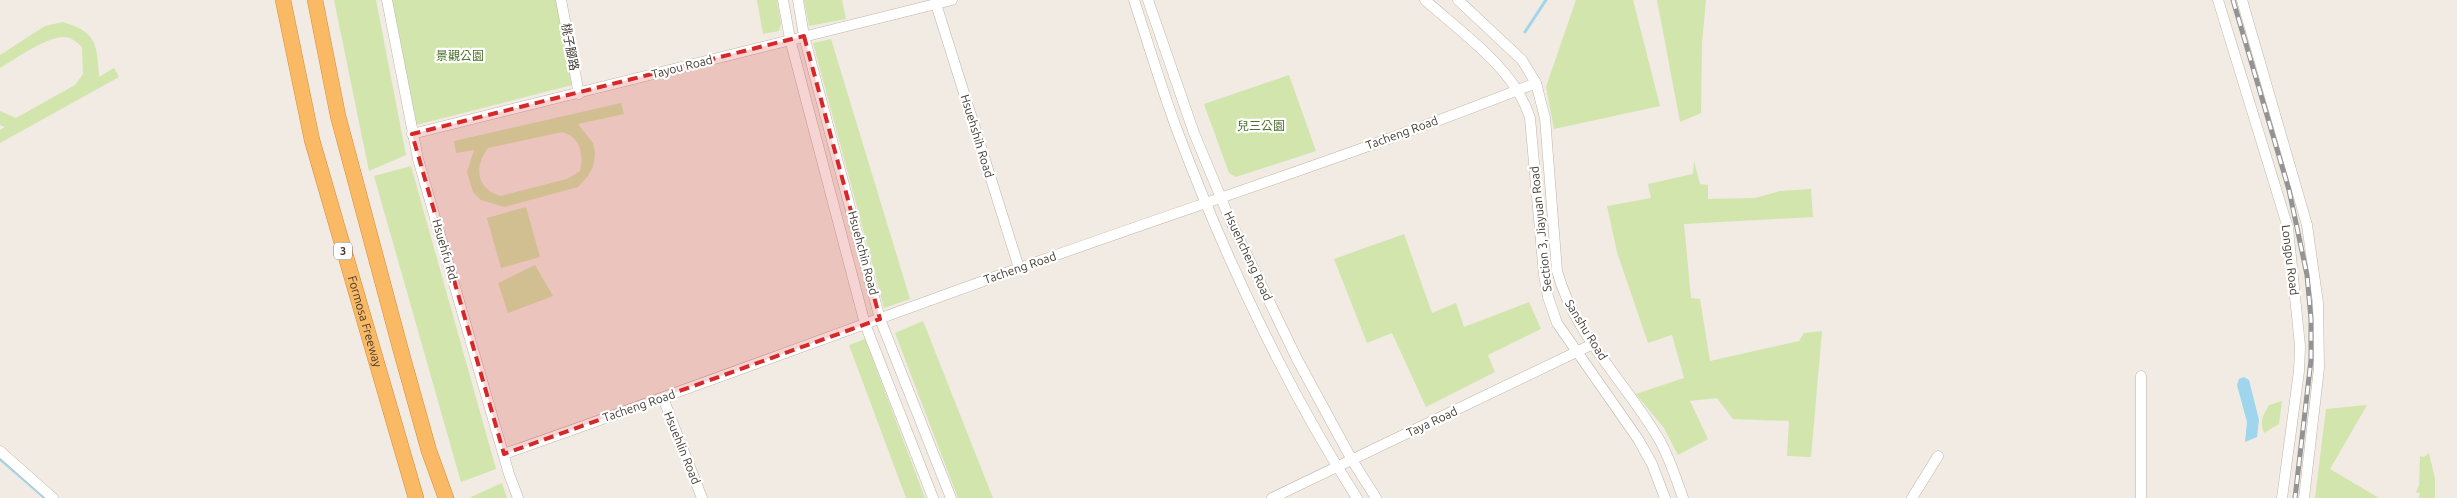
<svg xmlns="http://www.w3.org/2000/svg" width="2457" height="498" viewBox="0 0 2457 498" font-family="Ubuntu,'Noto Sans TC',sans-serif">
	<style>
		.green { fill: #d1e5ac; fill-rule: evenodd }
		.water { fill: #9fd6ed }
		.lines { fill: none; stroke-linecap: round; stroke-linejoin: round }
		.stream { stroke: #9fd6ed; stroke-width: 3 }
		.minor-casing { stroke: #bfb5a9; stroke-width: 11 }
		.highway-casing { stroke: #d88b35; stroke-width: 16 }
		.minor { stroke: #fff; stroke-width: 10 }
		.highway { stroke: #fab965; stroke-width: 15 }
		.rail-casing { stroke: #939393; stroke-width: 5 }
		.rail { stroke: #fff; stroke-width: 3; stroke-dasharray: 9; stroke-linecap: butt }
		.marked { fill: #d62828; fill-opacity: 0.2; stroke: #d62828; stroke-width: 4; stroke-dasharray: 10 6; stroke-linejoin: round }
		.labels { text-anchor: middle; stroke-width: 4.5; stroke-linejoin: round; paint-order: stroke }
		.shield { fill: #fff; stroke: #7b7670; stroke-width: 1 }
		.shield-label { font-size: 11px; font-weight: bold; fill: #423b33 }
		.street-label { font-size: 12px; fill: #423b33; stroke: #fff }
		.park-label { font-size: 12px; fill: #4c7229; stroke: #fff }
	</style>
	<rect width="100%" height="100%" fill="#f1ebe3"/>
	<g class="green">
		<path d="M334 0H376L406 155 369 171Z"/>
		<path d="M392 0H558L572 85 416 125Z"/>
		<path d="M757 0H777L781 24 779 31 763 34Z"/>
		<path d="M804 0H842L846 19 809 26Z"/>
		<path d="M1576 0H1633L1660 106 1554 129 1546 87Z"/>
		<path d="M1657 0H1706L1702 43 1701 113 1680 122Z"/>
		<path d="M63 22C97 32 97 45 99 77L114 68 119 77 0 143V130L5 127 0 125V111L16 118 75 85 83 74 82 47C77 42 72 38 65 37 49 35 15 59 0 68V55L45 26Z"/>
		<path d="M831 39 910 299 884 308 813 43Z"/>
		<path d="M1289 75 1316 151 1236 177 1229 173 1204 104Z"/>
		<path d="M621 103 624 114 578 124 593 143 595 154 593 167 587 177 578 187 504 207 481 200 473 192 467 172 474 150 456 153 454 141ZM562 132C580 137 584 153 580 171L567 179 500 196C476 188 474 167 488 148Z"/>
		<path d="M1694 161 1700 184 1708 185V199L1755 198 1780 191 1811 189 1813 217 1684 224 1691 298 1700 299 1710 361 1799 341 1804 333 1822 331 1811 457 1787 456 1789 421 1733 419 1717 398 1690 401 1708 439 1678 455 1664 428 1636 394 1684 378 1672 335 1648 343 1617 252 1607 206 1651 198 1648 184 1693 174Z"/>
		<path d="M411 166 496 469 461 482 374 176Z"/>
		<path d="M526 207 540 257 501 268 487 218Z"/>
		<path d="M1404 234 1432 313 1456 303 1464 327 1529 302 1541 329 1488 355 1495 372 1426 407 1392 333 1367 343 1334 259Z"/>
		<path d="M535 265 553 296 508 313 498 283Z"/>
		<path d="M923 321 993 498H958L895 333Z"/>
		<path d="M865 339 925 498H906L849 345Z"/>
		<path d="M2282 401 2279 424 2264 433C2259 421 2263 416 2269 405Z"/>
		<path d="M2367 405 2330 469 2379 498H2315L2326 409Z"/>
		<path d="M2429 453 2435 479V498H2419L2420 493 2416 492 2419 486 2420 456 2424 457Z"/>
		<path d="M502 483 507 498H469Z"/>
	</g>
	<path class="water" d="M2244 377 2249 380 2259 420 2257 437 2245 442 2247 422 2237 385 2239 379Z"/>
	<g class="lines">
		<g class="stream">
			<path d="M1525 32 1546 0"/>
			<path d="M0 459 45 498"/>
		</g>
		<g class="minor-casing">
			<g id="minor">
				<path d="M387 0 418 159 509 474 518 498"/>
				<path d="M561 0 579 94"/>
				<path d="M783 0 790 39 865 324 933 498"/>
				<path d="M798 0 804 36 880 319 951 498"/>
				<path d="M1134 0C1148 43 1161 87 1177 130 1223 253 1286 388 1357 498"/>
				<path d="M1148 0 1194 133 1231 222 1297 359 1352 460 1376 498"/>
				<path d="M1425 0C1463 34 1515 69 1530 118L1544 275 1548 297 1557 323 1638 439 1652 464 1665 498"/>
				<path d="M1458 0 1522 60 1536 83 1545 118 1557 271C1575 337 1627 383 1660 441 1670 459 1676 479 1683 498"/>
				<path d="M2218 0 2288 228 2300 346 2299 371 2282 498"/>
				<path d="M2242 0 2307 225 2318 303 2319 368 2304 498"/>
				<path d="M936 4 1019 268"/>
				<path d="M412 134 952 0"/>
				<path d="M663 398 702 498"/>
				<path d="M0 451 53 498"/>
				<path d="M504 454C676 394 846 330 1017 269 1190 207 1365 151 1536 83"/>
				<path d="M1272 498 1593 344"/>
				<path d="M1912 498 1938 456"/>
				<path d="M2141 498V376"/>
			</g>
		</g>
		<g class="highway-casing">
			<g id="highway">
				<path id="s1" d="M283 0 312 140 416 498"/>
				<path d="M315 0 338 116 401 351 429 451 446 498"/>
			</g>
		</g>
		<use href="#minor" class="minor"/>
		<use href="#highway" class="highway"/>
		<g class="rail-casing">
			<path id="rail" d="M2233 0 2289 190 2307 275 2311 319V360L2295 498"/>
		</g>
		<use href="#rail" class="rail"/>
	</g>
	<path class="marked" d="M804 36 880 319 504 454 412 134Z"/>
	<g class="labels">
		<rect class="shield" x="334" y="242.5" width="18" height="17" rx="4"/>
		<g class="shield-label">
			<text x="343" y="255">3</text>
		</g>
		<g class="street-label">
			<text transform="translate(570 47) rotate(79)" y="4">桃子腳路</text>
			<text transform="translate(682 67) rotate(-14)" y="4">Tayou Road</text>
			<text transform="translate(1402 133) rotate(-20)" y="4">Tacheng Road</text>
			<text transform="translate(977 136) rotate(73)" y="4">Hsuehshih Road</text>
			<text transform="translate(1541 229) rotate(-96)" y="4">Section 3, Jiayuan Road</text>
			<text transform="translate(445 251) rotate(74)" y="4">Hsuehfu Rd.</text>
			<text transform="translate(863 253) rotate(75)" y="4">Hsuehchin Road</text>
			<text transform="translate(1248 256) rotate(65)" y="4">Hsuehcheng Road</text>
			<text transform="translate(2290 260) rotate(83)" y="4">Longpu Road</text>
			<text transform="translate(1020 268) rotate(-19)" y="4">Tacheng Road</text>
			<text dy="4" stroke="none"><textPath href="#s1" startOffset="332">Formosa Freeway</textPath></text>
			<text transform="translate(1586 330) rotate(58)" y="4">Sanshu Road</text>
			<text transform="translate(639 406) rotate(-19)" y="4">Tacheng Road</text>
			<text transform="translate(1432 422) rotate(-25)" y="4">Taya Road</text>
			<text transform="translate(682 448) rotate(68)" y="4">Hsuehlin Road</text>
		</g>
		<g class="park-label">
			<text x="460" y="60">景觀公園</text>
			<text x="1261" y="130">兒三公園</text>
		</g>
	</g>
</svg>
